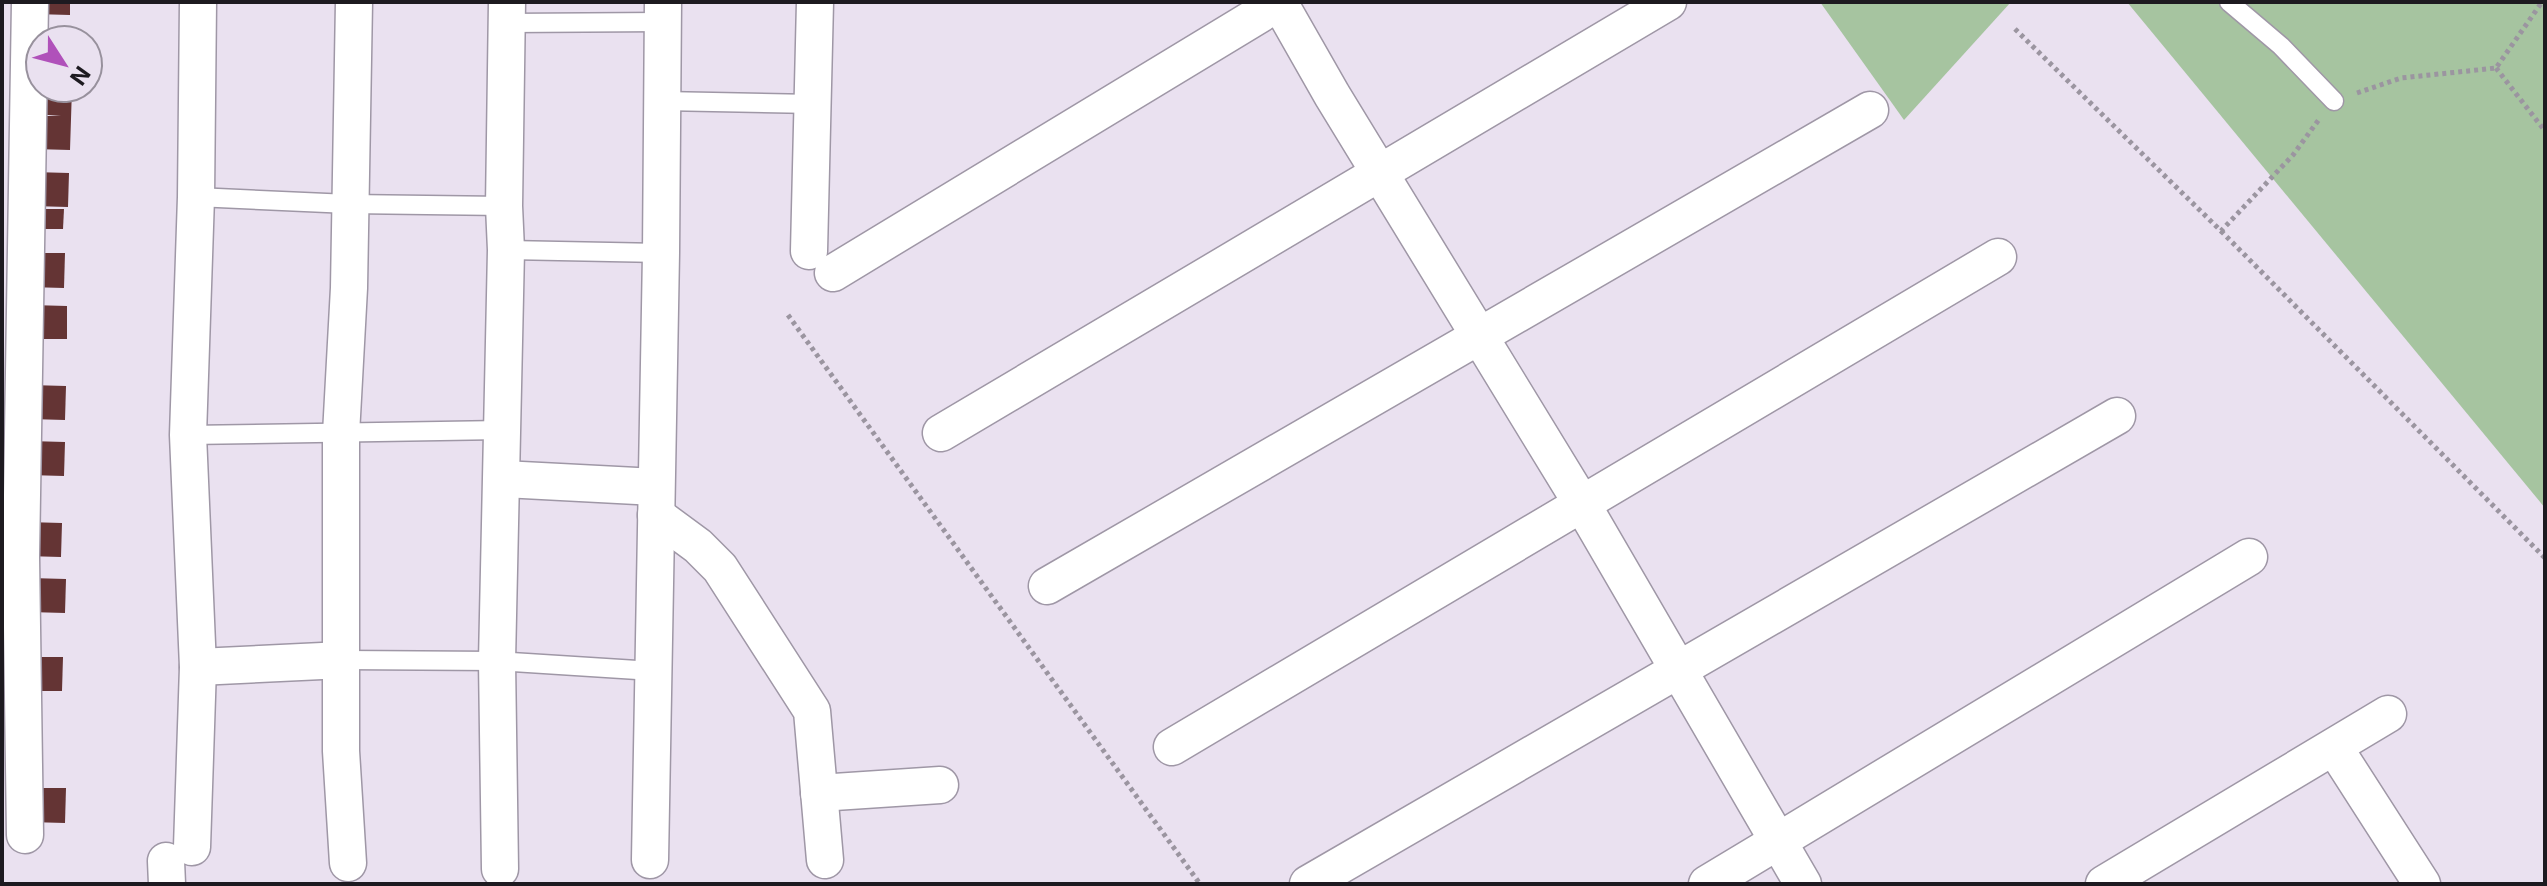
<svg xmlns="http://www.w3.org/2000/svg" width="2547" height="886" viewBox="0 0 2547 886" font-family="Inter,sans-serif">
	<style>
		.green { fill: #a6c4a0 }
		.building { fill: #643434 }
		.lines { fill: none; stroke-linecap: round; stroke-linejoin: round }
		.lane-casing { stroke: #9f97a6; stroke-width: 21 }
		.street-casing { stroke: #9f97a6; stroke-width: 39 }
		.path { stroke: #9b95a0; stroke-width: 5; stroke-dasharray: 4 4; stroke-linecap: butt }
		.lane { stroke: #fff; stroke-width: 18 }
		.street { stroke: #fff; stroke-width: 36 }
	</style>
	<rect width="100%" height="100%" fill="#eae1f0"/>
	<g class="green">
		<path d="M1820 2H2011L1904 120Z"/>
		<path d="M2127 2H2545V508Z"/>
	</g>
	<g class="building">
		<path d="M34 2H70V15L34 14Z"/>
		<path d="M40 88H72L70 150 34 149V116H61L35 114Z"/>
		<path d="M33 172 69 173 68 207 32 206Z"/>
		<path d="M30 209H64L63 229H30Z"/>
		<path d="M29 253H65L64 288 28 287Z"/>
		<path d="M31 305 67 306V339H30Z"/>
		<path d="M30 385 66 386 65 420 30 419Z"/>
		<path d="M29 441 65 442 64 476 28 475Z"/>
		<path d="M26 522 62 523 61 557 25 556Z"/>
		<path d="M30 578 66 579 65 613 29 612Z"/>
		<path d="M27 657H63L62 691H27Z"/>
		<path d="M29 788H66L65 823 29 822Z"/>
	</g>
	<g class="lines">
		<g class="lane-casing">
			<g id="lane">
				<path d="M2229 2 2281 46 2334 101"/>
				<path d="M508 23 663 22"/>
				<path d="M662 101 814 104"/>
				<path d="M196 197 349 204 504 206"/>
				<path d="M506 250 661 253"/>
				<path d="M188 435 502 430"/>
				<path d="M343 660 497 661 653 671"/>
			</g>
		</g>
		<g class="street-casing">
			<g id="street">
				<path d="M1279 2 1332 95 1582 504 1803 884"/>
				<path d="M809 251 815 2"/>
				<path d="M833 273 1280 2"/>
				<path d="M941 433 1668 2"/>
				<path d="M502 479 656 487"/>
				<path d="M656 515 698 546 720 568 812 711 825 860"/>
				<path d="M1047 586 1870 110"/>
				<path d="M198 667 343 660"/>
				<path d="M1172 747 1998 257"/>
				<path d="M2334 747 2422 884"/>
				<path d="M819 793 940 785"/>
				<path d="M25 835 21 557 30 2"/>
				<path d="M192 847 198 667 188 435 196 197 198 2"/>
				<path d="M650 860 661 253 663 2"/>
				<path d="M166 861 167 884"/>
				<path d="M348 863 341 751V434L349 288 354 2"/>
				<path d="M500 869 497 661 506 250 504 206 507 2"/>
				<path d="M1308 884 2117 416"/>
				<path d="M1707 884 2249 557"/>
				<path d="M2104 884 2388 714"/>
			</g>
		</g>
		<g class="path">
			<path d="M2015 29 2221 231 2293 155 2320 118"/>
			<path d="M2496 68 2545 131"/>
			<path d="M2357 93 2401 78 2496 68 2542 2"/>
			<path d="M2221 231 2545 558"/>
			<path d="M788 315 1200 884"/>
		</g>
		<use href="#lane" class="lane"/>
		<use href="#street" class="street"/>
	</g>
	<rect width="2547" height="886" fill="none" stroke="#1d1a20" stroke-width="8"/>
	<g transform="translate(64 64) rotate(126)"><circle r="38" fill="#eae1f0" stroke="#98919d" stroke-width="2"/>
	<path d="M0-6L14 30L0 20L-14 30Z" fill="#b051ba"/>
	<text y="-12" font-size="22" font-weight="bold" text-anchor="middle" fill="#1d1a20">N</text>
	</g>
</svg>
